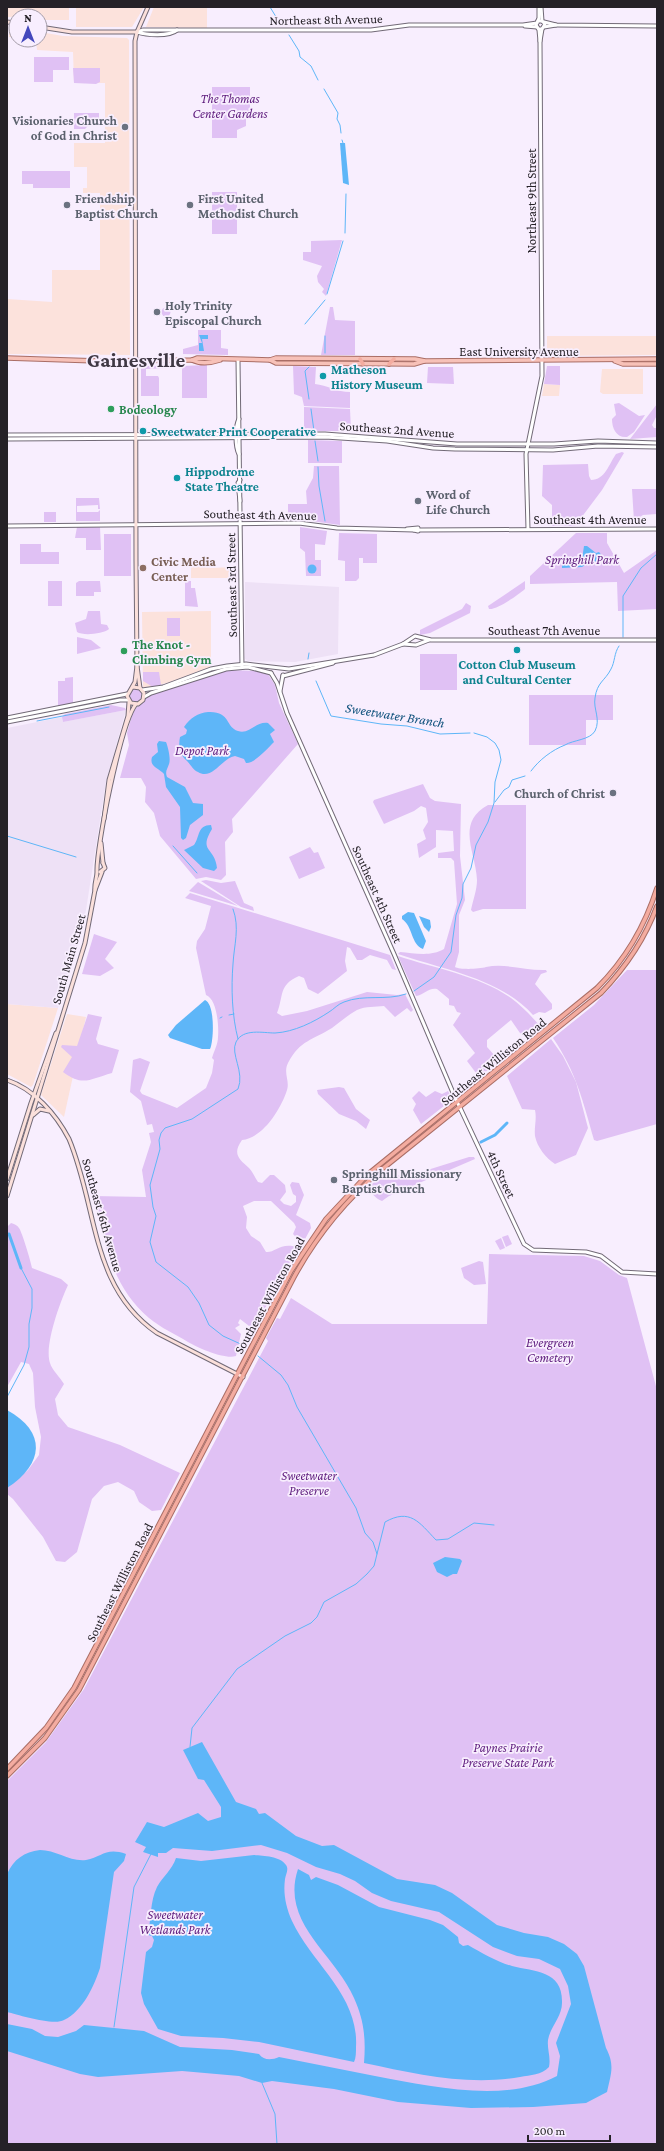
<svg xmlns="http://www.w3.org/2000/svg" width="664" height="2151" viewBox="0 0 664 2151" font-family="'Crimson Pro',serif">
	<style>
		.commercial { fill: #fce2dc }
		.built { fill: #eee1f6 }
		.green { fill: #e0c1f4 }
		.water { fill: #5eb6f8 }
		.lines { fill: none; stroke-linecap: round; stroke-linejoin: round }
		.stream { stroke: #5eb6f8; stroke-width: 1 }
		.canal { stroke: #5eb6f8; stroke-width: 3 }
		.tertiary-casing { stroke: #726a77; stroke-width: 5 }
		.secondary-casing { stroke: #726a77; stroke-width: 5 }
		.primary-casing { stroke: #aa6e66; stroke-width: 5.5 }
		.trunk-casing { stroke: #aa6e66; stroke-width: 5.5 }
		.tertiary { stroke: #fff; stroke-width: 3 }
		.secondary { stroke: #fbe0db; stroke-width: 3 }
		.primary { stroke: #f7c1b8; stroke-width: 3.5 }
		.trunk { stroke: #f4aca0; stroke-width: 3.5 }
		.worship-dot { fill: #6b7280; stroke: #f8eefe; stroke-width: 1.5 }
		.culture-dot { fill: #0f9aa8; stroke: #f8eefe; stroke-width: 1.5 }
		.leisure-dot { fill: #2e9e5b; stroke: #f8eefe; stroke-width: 1.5 }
		.education-dot { fill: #8d6e63; stroke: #f8eefe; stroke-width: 1.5 }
		.labels { text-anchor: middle; stroke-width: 3.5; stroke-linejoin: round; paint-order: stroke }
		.street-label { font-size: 13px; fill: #252127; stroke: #f8eefe }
		.park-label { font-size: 13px; font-style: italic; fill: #5e1c7d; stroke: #f8eefe }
		.worship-label { font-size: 13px; font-weight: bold; fill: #5b616d; stroke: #f8eefe; text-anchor: start }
		.culture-label { font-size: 13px; font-weight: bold; fill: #0d838f; stroke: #f8eefe; text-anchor: start }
		.leisure-label { font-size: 13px; font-weight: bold; fill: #27864d; stroke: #f8eefe; text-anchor: start }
		.education-label { font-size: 13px; font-weight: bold; fill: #785e54; stroke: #f8eefe; text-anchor: start }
		.water-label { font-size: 14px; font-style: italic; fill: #12537e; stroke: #f8eefe }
		.town-label { font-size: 21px; font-weight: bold; fill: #3f3844; stroke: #f8eefe }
	</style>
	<rect width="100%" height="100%" fill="#f8eefe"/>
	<g class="commercial">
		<path d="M7 7H69V20H40V16L7 17Z"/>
		<path d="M76 7H144L132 27H76Z"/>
		<path d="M154 7H207V28L146 27Z"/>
		<path d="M9 27 16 28V37H9Z"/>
		<path d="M40 32 63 36 127 38 129 40 130 355 7 354V299L52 302V270H100V193H83V188H87V167H74V143H105V83H74L73 52 37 50 36 40H22H40Z"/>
		<path d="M547 336H657V355L547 356Z"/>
		<path d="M602 369H643V394H603L600 392Z"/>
		<path d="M544 384 560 385 559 396H542Z"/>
		<path d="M199 562H210V568L236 567V578H191V566H199Z"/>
		<path d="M211 611V664L210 667 170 682 143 689 142 612Z"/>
		<path d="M7 1004 58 1008 33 1085 31 1087 7 1074Z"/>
		<path d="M67 1014 86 1017 64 1117 41 1095Z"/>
	</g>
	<g class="built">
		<path d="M245 582 339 587 338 654 295 662 248 661 245 659Z"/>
		<path d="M126 710 106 782 86 910 79 942 58 1008 7 1004V728L62 717 63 722Z"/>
	</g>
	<g class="green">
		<path d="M34 57H69V70H53V82H34Z"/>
		<path d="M73 68H100V82L96 84 74 83Z"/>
		<path d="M212 87H250V112L246 113V126L237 130V138H212Z"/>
		<path d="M74 113H99V125H89L85 129H74Z"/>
		<path d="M22 171H70V188H33V184H22Z"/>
		<rect x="212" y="192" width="25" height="42"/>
		<path d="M342 240 326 296 322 292 324 289 318 282 317 276 322 266 303 260V252H311V241Z"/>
		<path d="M330 307H333L335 320 355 321V355H321Z"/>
		<circle cx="166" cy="312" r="4.5"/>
		<path d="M198 330H221V348L228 349V355L183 354V349L198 345Z"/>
		<path d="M207 365V398H182V366Z"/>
		<path d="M141 366H169V368L146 369V376H158L159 378V396H141Z"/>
		<path d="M293 366 316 367 315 384C327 385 337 392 350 392V408L304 406 302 397 294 394Z"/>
		<path d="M547 366H560V385L544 384Z"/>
		<path d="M428 367H453L454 384 427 383Z"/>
		<path d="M619 403 639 416 645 415 634 432 627 437C616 438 612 428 612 419L616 415 614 404Z"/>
		<path d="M657 404V415L652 425 654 428H657V437L630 439Z"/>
		<path d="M304 407 350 409 351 431H304Z"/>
		<path d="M308 440 342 441V463H308Z"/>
		<path d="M622 452 624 453 602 490 575 526H552V505L542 496 543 465 588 464 589 476 591 480C605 480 609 464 616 454Z"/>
		<path d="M314 466H339L340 525 311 521 288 520V504H307L306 491 313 478Z"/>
		<path d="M632 489H657V514L643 515 634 521Z"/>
		<path d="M76 498H99L100 509H98V505L77 506V512H98L100 510V521H76Z"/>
		<rect x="44" y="512" width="12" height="10"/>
		<path d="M77 527H100L101 550H86V538H75Z"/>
		<path d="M300 527 327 531 325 545 315 544V560H321V576H306L305 552 300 548Z"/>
		<path d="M339 533 377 534V563H363V558H359V578L356 581H345V561L338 560Z"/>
		<path d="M576 533H607V543L624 573 657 550V609L618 611 617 582 530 584V576Z"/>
		<rect x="104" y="534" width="27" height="42"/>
		<path d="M20 544H41V552H59V564H20Z"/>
		<rect x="48" y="581" width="14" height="25"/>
		<path d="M79 581H100L101 592H94V596H76V583Z"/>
		<path d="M185 581H191V588H195L198 607 185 606Z"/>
		<path d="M525 581V589C518 595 497 610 489 609L488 606Z"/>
		<path d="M466 603 471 606 470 613 430 633 420 635V630L462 609Z"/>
		<path d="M88 611H100L101 624 107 625 109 629C103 634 83 636 77 632L75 623 86 619Z"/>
		<rect x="167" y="618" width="13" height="18"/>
		<path d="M77 637 91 640 101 648 77 654Z"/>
		<rect x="420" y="654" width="37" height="36"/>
		<path d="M231 670 255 671 268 674 275 685 279 703 298 744 232 819 233 832 225 842 226 875 221 880 206 877 196 879 160 836 154 813 145 802 146 787 141 778H120L129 745 127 733 133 712 145 697 199 678Z"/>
		<path d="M143 672H159L161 685 153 687 143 681Z"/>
		<path d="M73 677V703L58 706V681H65V678Z"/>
		<circle cx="136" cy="696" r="7"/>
		<path d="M529 695H613V720H586V745H529Z"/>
		<path d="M111 705 125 708 126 710 63 722 62 717 65 714Z"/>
		<path d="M423 784 430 798 435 801 461 804 460 856 465 900 459 915V952L455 967C460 970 480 969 486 967 506 963 527 971 546 970L547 972 541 974 535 984 552 1004V1009L545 1013 539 1012 533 1015C500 978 444 970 398 954L400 952C414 953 431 957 444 949L457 904 454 861 451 858H438V853L454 851 453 831 436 830V847L419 858 417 844 426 839 423 830 428 822 426 808 421 806 414 811 384 824 373 802 374 800Z"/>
		<path d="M488 805H526V909H483L473 912 471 910C473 900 477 890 477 880 476 853 455 823 488 805Z"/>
		<path d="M310 847 314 853 318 852 325 868 299 879 289 857Z"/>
		<path d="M206 880 221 883 235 881 244 903 253 907 254 911 241 907 201 881Z"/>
		<path d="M198 882 238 906 189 891Z"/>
		<path d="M190 893 390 955 396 970 392 969 387 960 370 955 362 960H357L350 948 347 947 345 961 347 971 318 994 308 989 304 978 299 976C278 985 284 996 277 1013L282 1016 307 1011 367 992 397 995 405 994 413 1010 411 1012 407 1008 395 1017 384 1006C375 1007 366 1006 357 1010 348 1015 340 1022 332 1028 313 1040 300 1040 288 1063 283 1073 290 1081 287 1090 281 1109 263 1138 242 1140 232 1154 239 1159 249 1168 253 1172 255 1178 258 1182L262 1183 270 1175H274L285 1185 286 1192 280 1200 284 1204 291 1206 296 1202V1196L293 1194 290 1185 292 1182 299 1183 304 1195 296 1215 310 1223 311 1228 304 1241H300L293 1234 296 1227 294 1223 271 1201H254L243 1206 247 1217 246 1228 251 1236 260 1242 266 1252C275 1253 280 1242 297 1247V1249L255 1327 253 1329 240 1319 238 1323 240 1325 235 1328 241 1334 236 1356C226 1360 198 1348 188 1342 175 1334 161 1328 149 1318 112 1287 104 1241 93 1196L146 1197 142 1170 151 1142 149 1133 154 1132 152 1124 147 1125 141 1101 130 1092 133 1060 140 1058 150 1062 140 1091 142 1094 177 1108 206 1088 212 1073 214 1060 212 1058C214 1051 218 1044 218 1037 219 1026 217 999 206 995L196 948 197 941 205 929 211 906 185 898Z"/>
		<path d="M94 934 117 942 105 959 114 968 100 976 82 974Z"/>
		<path d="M398 956C434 968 480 976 511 998 522 1006 532 1017 541 1027V1029L529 1038 520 1033 511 1020 487 1040V1047L496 1057 503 1053 506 1056 479 1077 467 1061 475 1053 453 1025 461 1013 457 1012 454 1006 449 1005V999L437 989C429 987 424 995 416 996Z"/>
		<path d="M627 970H657V1124L597 1141 594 1140C583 1101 576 1072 553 1038L594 1005Z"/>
		<path d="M88 1014 102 1017 96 1039 98 1044 119 1050 112 1073C90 1079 83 1087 63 1072L72 1057 61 1047 62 1045 77 1046Z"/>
		<path d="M551 1039 563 1056 576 1082 588 1128 576 1155 555 1164C546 1158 537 1147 535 1136 534 1127 537 1119 535 1110L522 1109 507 1076Z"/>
		<path d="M339 1087 344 1088 356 1109 370 1120 366 1129 356 1121 339 1114 318 1094 317 1090Z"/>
		<path d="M419 1091 426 1097 435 1091 442 1094 448 1091 451 1097 449 1102 421 1124 413 1110 416 1104 412 1098Z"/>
		<path d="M469 1157H474L475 1159 389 1196 382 1201C376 1199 370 1192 369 1187L388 1169 401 1177H405Z"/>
		<path d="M11 1223C14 1224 17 1225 19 1228 22 1232 31 1262 32 1268L61 1279 68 1285C60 1302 44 1346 50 1363 52 1370 60 1377 64 1384L55 1399 58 1415 68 1427 120 1445 180 1473 161 1510 152 1511 139 1502 134 1491 118 1482 104 1486 92 1499 77 1552 65 1562 56 1561 43 1537 13 1499 7 1494V1488L28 1470 39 1455 41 1437 35 1407 33 1373 29 1364 21 1362 7 1387V1227Z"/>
		<path d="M508 1235 512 1244 506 1247 502 1237Z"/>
		<path d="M501 1238 505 1248 500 1250 495 1241Z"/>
		<path d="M489 1254 584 1256 600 1261 619 1275 627 1278 657 1390V2144H7V1781L46 1742 84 1689 268 1341 266 1338 277 1318 280 1319 291 1298 332 1324H487Z"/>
		<path d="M479 1261 483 1262 486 1284 474 1285 464 1278 461 1268Z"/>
	</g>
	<g class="water">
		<path d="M340 143H345L349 185 343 183Z"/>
		<path d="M199 335H208V339H202L204 351H199V343H202Z"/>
		<path d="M584 546H587L596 553 599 552 603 557 601 561 590 562 582 567 562 568V565L582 559Z"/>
		<circle cx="312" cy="569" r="4.5"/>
		<path d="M208 712C231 711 225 727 238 731 249 735 256 721 268 723L275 730 270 734 274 742C268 748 254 764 246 763L244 759 235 756C222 758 212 781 198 772 193 770 191 765 187 761 180 755 178 747 180 737L186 734 187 730 184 727C190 718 198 713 208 712Z"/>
		<path d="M159 741 166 742C168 747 171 759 169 764 167 770 165 771 167 777L185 787 193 803 203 804V815L190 825 186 838 183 840 181 838 180 807 166 787 164 774C159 768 149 767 152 757L158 752 157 744Z"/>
		<path d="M211 825 212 829C198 852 215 847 217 868L214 871 203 868 184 850 194 845C200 837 197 825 211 825Z"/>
		<path d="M408 912 414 913 426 941 423 949C411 945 413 926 402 919V916Z"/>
		<path d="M419 916 430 920 431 927 429 932 424 927Z"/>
		<path d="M205 1000C215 1004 214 1040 210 1049H202L170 1038 168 1035 176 1025Z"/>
		<path d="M7 1410C47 1432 44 1464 7 1488Z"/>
		<path d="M445 1557 460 1559 462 1561 457 1574H453L447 1577 437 1572 433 1563Z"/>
		<path d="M202 1742 236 1802 256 1809 259 1814 265 1813 296 1836 322 1846 334 1845 397 1879 435 1885 452 1893 497 1925 524 1933 548 1937 564 1944 577 1954 584 1966 606 2048C615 2065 611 2074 607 2092L586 2103 533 2107 471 2108 398 2102 334 2089 272 2081 262 2083 239 2076 182 2071 98 2077 80 2074 7 2051V2024L32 2029 45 2036 58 2037 76 2031 84 2025 144 2031 180 2047 232 2050 259 2054C264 2061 272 2060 279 2057 311 2063 343 2070 375 2076 431 2086 504 2104 557 2076L560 2056 556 2043 571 2004 568 1986 560 1969 539 1959 517 1956 493 1947 439 1912 391 1901 372 1893 355 1881 340 1874 316 1867 287 1853 261 1845 212 1851 173 1848 166 1853H158V1857L143 1852 146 1847 135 1842 147 1822 164 1827 198 1813 208 1821 221 1817V1807L204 1780 198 1779 183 1750Z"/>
		<path d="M40 1850C56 1850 70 1862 86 1860 102 1857 106 1847 126 1854L124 1861 114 1872 100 1968C94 1986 83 2011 64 2020 54 2026 19 2015 7 2012V1874C14 1859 24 1852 40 1850Z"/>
		<path d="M254 1855C264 1856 280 1856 286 1865 289 1869 286 1874 285 1879 283 1894 286 1907 292 1921 312 1964 359 1995 356 2047 356 2052 356 2058 354 2062L259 2042 223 2038 181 2036 158 2029 144 2004 141 1993 146 1952 152 1947 154 1940 152 1936 148 1935C151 1920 150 1901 157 1887 163 1876 172 1870 176 1858L201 1861Z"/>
		<path d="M298 1869 309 1875 311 1880 316 1877 338 1885 379 1907 430 1920 443 1925 458 1937 459 1943 463 1946 468 1945C482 1953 497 1962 512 1966 535 1972 563 1970 562 2003 562 2017 550 2027 548 2040 547 2050 551 2057 549 2067 541 2075 531 2075 520 2077 467 2086 416 2074 364 2063 366 2039 364 2020 354 1998 335 1954 280 1923 298 1869Z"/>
	</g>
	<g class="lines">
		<g class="stream">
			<path d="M270 7 281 25"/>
			<path d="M289 35 299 51 300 57 311 66 318 80"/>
			<path d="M324 89 338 113 337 119 340 125 341 133"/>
			<path d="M342 140 343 143"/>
			<path d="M345 233 346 194"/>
			<path d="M327 294 343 241"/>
			<path d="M305 324 325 300"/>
			<path d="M325 336V353"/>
			<path d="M309 399 305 371 309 367"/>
			<path d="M311 409 314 431"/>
			<path d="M315 441 318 461"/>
			<path d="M318 467 319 486 325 521"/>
			<path d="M623 637V596L641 568 657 554"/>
			<path d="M308 659 309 653"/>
			<path d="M316 681 331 716 381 724 407 726 440 734 470 733"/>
			<path d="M37 721 109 707"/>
			<path d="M531 771C539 760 552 750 565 745 573 740 590 740 595 731 601 719 593 709 595 698 597 682 605 681 611 669 615 662 614 653 619 646"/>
			<path d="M495 802 504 790 509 787 512 780 525 776"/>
			<path d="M7 836 76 857"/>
			<path d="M173 846 197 873"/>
			<path d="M233 909C240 928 234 945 233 964 231 988 232 1016 238 1039"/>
			<path d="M414 991 434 977 451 952 456 915 462 898 463 884 471 868 476 845 488 822 494 803 495 782 501 760 499 750 495 743 487 737 474 733"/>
			<path d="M229 1015 234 1014"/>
			<path d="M220 1018 222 1017"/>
			<path d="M245 1346 223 1336 209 1325 199 1303 188 1287 156 1262 150 1242 156 1216 153 1207 150 1185 160 1149 159 1140 161 1133 165 1128 192 1119 238 1089C245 1072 230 1054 236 1042 243 1028 263 1033 275 1033 294 1032 314 1022 329 1012 334 1009 338 1004 344 1002 364 994 386 1001 406 994"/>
			<path d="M7 1397 24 1365 29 1347V1324L32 1308V1289L21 1268"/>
			<path d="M377 1554 385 1522C410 1508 419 1522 436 1540L448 1539 474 1523 494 1525"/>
			<path d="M190 1747 192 1728 237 1669 285 1636 311 1623 317 1617 324 1602 356 1584 367 1574 374 1566 377 1554 373 1542 365 1533 356 1508 297 1407 288 1385 281 1375 258 1356"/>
			<path d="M114 2027 134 1887 151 1854"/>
			<path d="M262 2083 275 2114 277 2144"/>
		</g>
		<g class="canal">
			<path d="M481 1142 495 1135 507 1123"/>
			<path d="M9 1234 21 1268"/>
		</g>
		<g class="tertiary-casing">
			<g id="tertiary">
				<path d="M541 7 542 21"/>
				<path d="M538 21H542L545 24 542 29H539"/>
				<path d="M544 22 556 25 657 26"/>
				<path d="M525 26 537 27"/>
				<path d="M544 27 556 25"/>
				<path d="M137 32 143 30H371L409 25H523L537 23"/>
				<path d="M137 32C146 35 169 37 177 30"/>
				<path d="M540 41 542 29"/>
				<path d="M238 360 242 667"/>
				<path d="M239 419C235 426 235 447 239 454"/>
				<path d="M7 435 325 434 457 444H554L598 441 657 443"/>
				<path d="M7 439 325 437 387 441 433 448 455 449 553 450 598 446 657 447"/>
				<path d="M240 501 238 483 240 480"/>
				<path d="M7 526 299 523 337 528 414 530"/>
				<path d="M407 529 418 528V531L414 530"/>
				<path d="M528 529 526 454 542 376 540 41 539 30 536 25 539 18V7"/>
				<path d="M419 530 657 529"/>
				<path d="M403 644 416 645 429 640"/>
				<path d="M271 673 277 683 287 713 394 954 454 1095 524 1244 533 1250 586 1252 601 1256 622 1272 657 1274"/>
				<path d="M283 676 333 663"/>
				<path d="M142 690 163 687 211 669 227 666 246 664 289 669 374 655 403 644 415 636 431 640H657"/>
				<path d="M280 691 283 675"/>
				<path d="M144 697 151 693 226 669 248 667 271 673"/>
				<path d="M7 718 127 694"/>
				<path d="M7 722 120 700H128"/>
			</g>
		</g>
		<g class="secondary-casing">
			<g id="secondary">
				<path d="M7 22 16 23"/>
				<path d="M40 27 72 32H137"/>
				<path d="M133 687 140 688 144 693 143 700 138 704 131 703 127 696 135 682 137 666"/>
				<path d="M140 688 137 666 136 561 135 41 137 32 148 7"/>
				<path d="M104 819 109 780 128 716 129 702"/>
				<path d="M101 843 103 863"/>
				<path d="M100 872 105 868 103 863"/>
				<path d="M95 890C94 884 97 878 97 872 96 848 121 722 136 704"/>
				<path d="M7 1080C34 1089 56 1114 69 1139 98 1208 90 1287 157 1333L243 1377"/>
				<path d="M33 1115 40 1109 49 1111"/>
				<path d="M7 1179 31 1103 56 1033"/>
				<path d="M7 1196 85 943 95 890 102 872"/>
			</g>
		</g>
		<g class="primary-casing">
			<g id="primary">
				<path d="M7 358 98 361 192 360 197 358 270 360 276 358 415 359 425 361 657 359"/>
				<path d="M192 360C200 364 211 363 220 360"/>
				<path d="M270 360 276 363 414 364 424 361"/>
				<path d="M615 361 623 364H657"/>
			</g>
		</g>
		<g class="trunk-casing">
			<g id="trunk">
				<path d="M360 359 363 364"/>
				<path d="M389 364 394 359"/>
				<path d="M7 1769 46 1728 74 1688 291 1271 326 1219 367 1175 597 988C625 960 645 926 657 888"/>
				<path d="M7 1776 45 1738 79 1690 294 1277C317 1235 346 1200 381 1170L601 993C625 968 645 939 657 906"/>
			</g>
		</g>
		<use href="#tertiary" class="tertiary"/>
		<use href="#secondary" class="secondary"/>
		<use href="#primary" class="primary"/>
		<use href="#trunk" class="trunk"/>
	</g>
	<g class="worship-dot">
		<circle cx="125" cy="127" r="4"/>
		<circle cx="67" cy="205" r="4"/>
		<circle cx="190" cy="205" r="4"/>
		<circle cx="157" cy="312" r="4"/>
		<circle cx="418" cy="501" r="4"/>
		<circle cx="613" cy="793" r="4"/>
		<circle cx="334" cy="1180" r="4"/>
	</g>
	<g class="culture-dot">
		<circle cx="323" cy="376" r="4"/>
		<circle cx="143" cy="431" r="4"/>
		<circle cx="177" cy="478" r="4"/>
		<circle cx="517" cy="650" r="4"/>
	</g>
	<g class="leisure-dot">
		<circle cx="111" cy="409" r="4"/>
		<circle cx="124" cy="651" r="4"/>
	</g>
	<circle class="education-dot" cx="143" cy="568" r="4"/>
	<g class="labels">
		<g class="street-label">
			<text transform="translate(326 19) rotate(-1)" y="5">Northeast 8th Avenue</text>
			<text transform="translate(531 201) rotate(-90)" y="5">Northeast 9th Street</text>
			<text x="519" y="356">East University Avenue</text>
			<text transform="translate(397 429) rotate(4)" y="5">Southeast 2nd Avenue</text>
			<text transform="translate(260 514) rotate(1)" y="5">Southeast 4th Avenue</text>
			<text x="590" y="524">Southeast 4th Avenue</text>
			<text transform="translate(231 585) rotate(-91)" y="5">Southeast 3rd Street</text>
			<text x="544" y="635">Southeast 7th Avenue</text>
			<text transform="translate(378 894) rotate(66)" y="5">Southeast 4th Street</text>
			<text transform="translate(68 959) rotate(-74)" y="5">South Main Street</text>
			<text transform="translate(493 1061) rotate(-39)" y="5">Southeast Williston Road</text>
			<text transform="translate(502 1174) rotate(65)" y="5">4th Street</text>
			<text transform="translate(103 1215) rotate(74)" y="5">Southeast 16th Avenue</text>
			<text transform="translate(269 1295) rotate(-61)" y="5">Southeast Williston Road</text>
			<text transform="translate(119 1582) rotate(-63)" y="5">Southeast Williston Road</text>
		</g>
		<g class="park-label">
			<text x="230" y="103">The Thomas<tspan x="230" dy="15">Center Gardens</tspan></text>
			<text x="582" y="564">Springhill Park</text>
			<text x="202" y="755">Depot Park</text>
			<text x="550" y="1347">Evergreen<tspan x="550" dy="15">Cemetery</tspan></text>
			<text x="309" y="1480">Sweetwater<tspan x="309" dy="15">Preserve</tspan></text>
			<text x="508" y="1752">Paynes Prairie<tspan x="508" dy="15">Preserve State Park</tspan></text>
			<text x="175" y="1919">Sweetwater<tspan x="175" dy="15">Wetlands Park</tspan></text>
		</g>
		<g class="worship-label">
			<text x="117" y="125" text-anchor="end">Visionaries Church<tspan x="117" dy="15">of God in Christ</tspan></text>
			<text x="75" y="203">Friendship<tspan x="75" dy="15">Baptist Church</tspan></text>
			<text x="198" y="203">First United<tspan x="198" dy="15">Methodist Church</tspan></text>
			<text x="165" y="310">Holy Trinity<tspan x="165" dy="15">Episcopal Church</tspan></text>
			<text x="426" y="499">Word of<tspan x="426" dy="15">Life Church</tspan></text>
			<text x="605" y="798" text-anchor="end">Church of Christ</text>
			<text x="342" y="1178">Springhill Missionary<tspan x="342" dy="15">Baptist Church</tspan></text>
		</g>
		<g class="culture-label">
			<text x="331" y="374">Matheson<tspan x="331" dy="15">History Museum</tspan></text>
			<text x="151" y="436">Sweetwater Print Cooperative</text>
			<text x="185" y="476">Hippodrome<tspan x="185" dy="15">State Theatre</tspan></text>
			<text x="517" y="669" text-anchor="middle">Cotton Club Museum<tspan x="517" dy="15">and Cultural Center</tspan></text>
		</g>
		<g class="leisure-label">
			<text x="119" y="414">Bodeology</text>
			<text x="132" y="649">The Knot -<tspan x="132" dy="15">Climbing Gym</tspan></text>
		</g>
		<g class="education-label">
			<text x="151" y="566">Civic Media<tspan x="151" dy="15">Center</tspan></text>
		</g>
		<g class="water-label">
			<text transform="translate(395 715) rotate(9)" y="5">Sweetwater Branch</text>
		</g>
		<g class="town-label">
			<text x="136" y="367">Gainesville</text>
		</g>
	</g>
	<rect width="664" height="2151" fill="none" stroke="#252127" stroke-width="16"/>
	<g transform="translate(28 28)"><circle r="19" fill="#f8eefe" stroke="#a49ca8"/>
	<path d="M0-3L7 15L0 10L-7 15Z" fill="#4347bc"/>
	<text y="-6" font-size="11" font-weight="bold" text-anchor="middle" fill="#252127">N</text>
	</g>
	<path d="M528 2135v6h82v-6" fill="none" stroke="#252127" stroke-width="2"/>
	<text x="534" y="2135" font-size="12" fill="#252127" stroke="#f8eefe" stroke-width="3" paint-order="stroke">200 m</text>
</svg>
